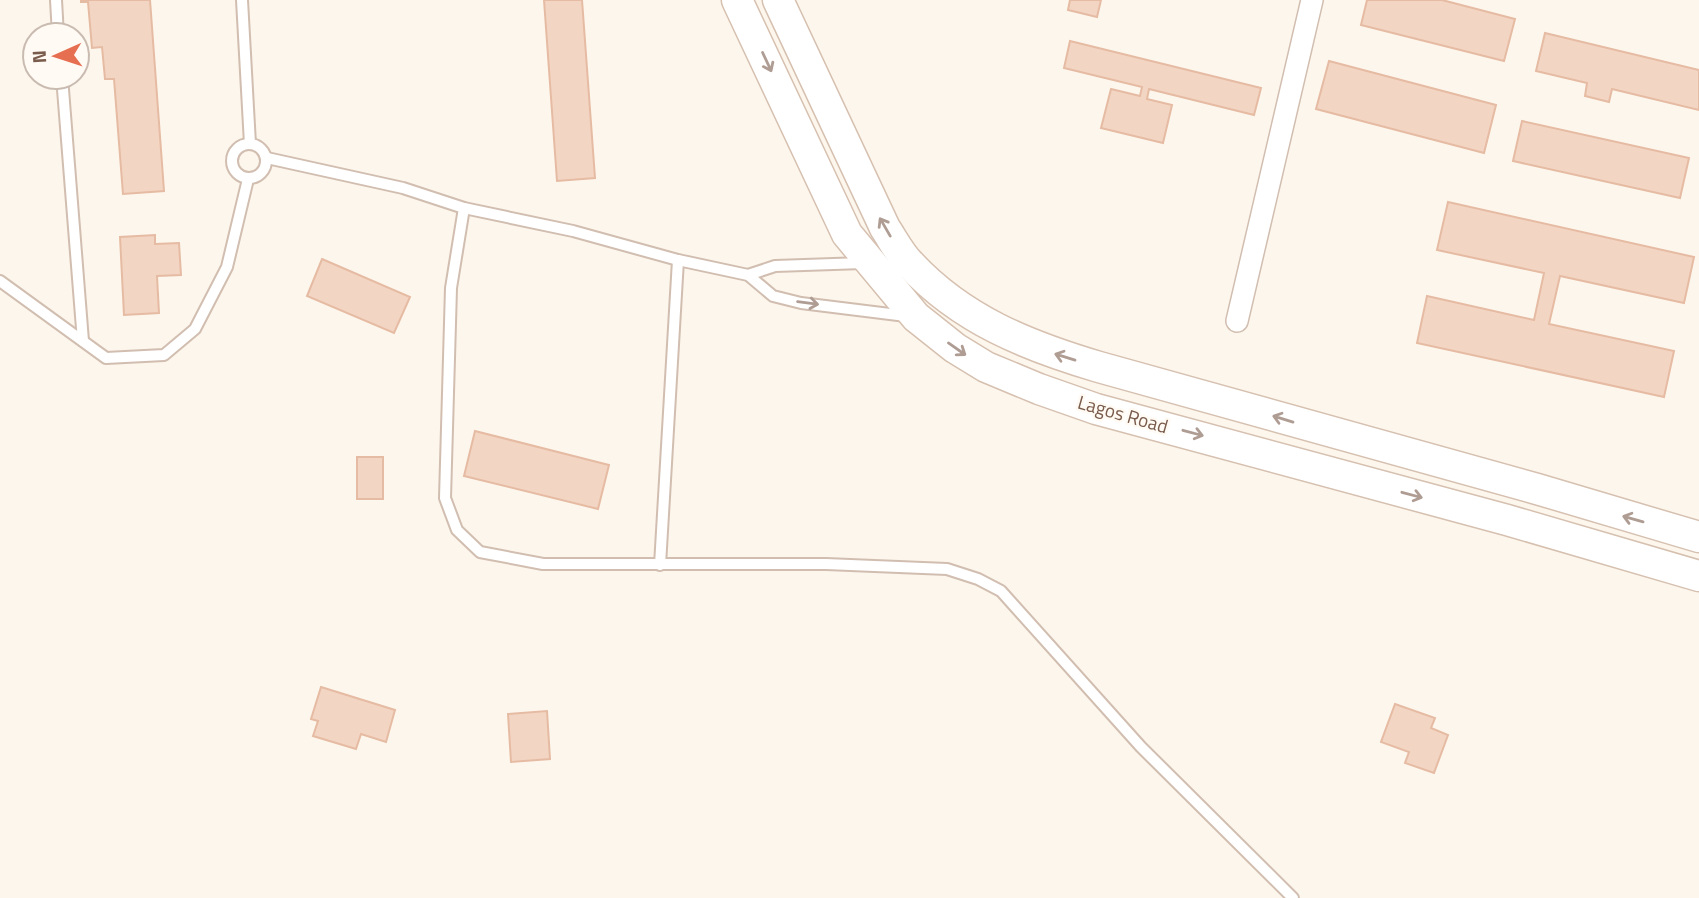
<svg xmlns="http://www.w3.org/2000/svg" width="1699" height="898" viewBox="0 0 1699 898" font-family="'Titillium Web',sans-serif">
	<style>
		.building { fill: #f3d5c3; stroke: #e6bba3; stroke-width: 2 }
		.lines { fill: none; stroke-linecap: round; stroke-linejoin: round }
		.service-casing { stroke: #d1beb0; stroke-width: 14 }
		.minor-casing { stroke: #d1beb0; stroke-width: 24 }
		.secondary-casing { stroke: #d6c0b0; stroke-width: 33 }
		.service { stroke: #fff; stroke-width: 10 }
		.minor { stroke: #fff; stroke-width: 21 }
		.secondary { stroke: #fff; stroke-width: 30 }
		.oneway { stroke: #af9d94 }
		.labels { text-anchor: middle; stroke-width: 5; stroke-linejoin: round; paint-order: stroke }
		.street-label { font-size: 19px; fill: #7a5c4d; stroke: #fffaf3 }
	</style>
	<rect width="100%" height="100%" fill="#fdf6ec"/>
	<g class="building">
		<path d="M81 0H150L164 191 123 194 114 79H105L102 47 92 48 88 2H81Z"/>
		<path d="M544 0H582L595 178 557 181Z"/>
		<path d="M1070 0H1101L1097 17 1068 10Z"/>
		<path d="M1367 0H1442L1515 19 1504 61 1361 25Z"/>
		<path d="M1545 33 1699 70V110L1612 89 1609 102 1585 96 1587 83 1536 71Z"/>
		<path d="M1070 41 1261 88 1254 115 1149 89 1147 99 1172 105 1163 143 1101 128 1111 89 1140 96 1142 87 1064 68Z"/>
		<path d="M1329 61 1496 105 1484 153 1316 109Z"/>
		<path d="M1522 121 1689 158 1680 198 1513 161Z"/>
		<path d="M1448 202 1694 257 1684 303 1560 276 1549 324 1674 351 1664 397 1417 343 1427 296 1534 320 1544 273 1437 250Z"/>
		<path d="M155 235V244L179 243 181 275 157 276 159 313 124 315 120 237Z"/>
		<path d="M322 259 410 297 394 333 307 296Z"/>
		<path d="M475 431 609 465 598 509 464 476Z"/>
		<rect x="357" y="457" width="26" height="42"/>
		<path d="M321 687 395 710 386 742 361 734 356 749 313 736 318 721 311 719Z"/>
		<path d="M1395 704 1435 718 1431 728 1448 735 1434 773 1405 763 1409 752 1381 742Z"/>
		<path d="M547 711 550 759 511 762 508 714Z"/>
	</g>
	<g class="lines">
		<g class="service-casing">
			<g id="service">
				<path d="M56 0 58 35"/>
				<path d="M242 0 250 144"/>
				<path d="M62 77 83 341"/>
				<circle cx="249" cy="161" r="17"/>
				<path d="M267 158 403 188 464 208 573 231 678 260 748 275 773 296 801 303 906 316"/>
				<path d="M464 208 451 288 445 498 457 530 480 552 543 564H826L947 569 978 579 1001 591 1141 747 1293 898"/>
				<path d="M748 275 775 266 863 263"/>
				<path d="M0 281 106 358 164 355 195 329 227 267 248 179"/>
				<path d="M660 565 678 260"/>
			</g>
		</g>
		<g class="minor-casing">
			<path id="minor" d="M1237 321 1312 0"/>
		</g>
		<g class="secondary-casing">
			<g id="secondary">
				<path d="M737 0 847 234 916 317 955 348 986 367 1039 389 1096 409 1507 520 1699 576"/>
				<path d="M778 0 885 228C893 240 900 254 910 264 962 320 1028 346 1099 367L1537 489 1699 537"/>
			</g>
		</g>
		<use href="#service" class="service"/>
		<use href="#minor" class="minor"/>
		<use href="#secondary" class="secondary"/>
	</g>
	<defs><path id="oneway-shaft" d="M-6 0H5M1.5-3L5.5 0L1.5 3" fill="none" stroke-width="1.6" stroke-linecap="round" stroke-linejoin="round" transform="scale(1.75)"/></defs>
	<g class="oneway">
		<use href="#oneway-shaft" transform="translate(767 62) rotate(65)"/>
		<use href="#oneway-shaft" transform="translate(885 227) rotate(-120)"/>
		<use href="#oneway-shaft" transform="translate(808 303) rotate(7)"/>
		<use href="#oneway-shaft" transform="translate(957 349) rotate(35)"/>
		<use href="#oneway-shaft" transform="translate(1065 357) rotate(-163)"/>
		<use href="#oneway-shaft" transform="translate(1283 419) rotate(-163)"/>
		<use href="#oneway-shaft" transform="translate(1193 433) rotate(15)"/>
		<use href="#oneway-shaft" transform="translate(1412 495) rotate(15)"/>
		<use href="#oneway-shaft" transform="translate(1633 519) rotate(-164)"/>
	</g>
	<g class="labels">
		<g class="street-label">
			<text transform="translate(1123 414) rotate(16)" y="7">Lagos Road</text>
		</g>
	</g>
	<g transform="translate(56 56) rotate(267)"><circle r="33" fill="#fffaf3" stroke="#cabbb1" stroke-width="2"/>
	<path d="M0-5L12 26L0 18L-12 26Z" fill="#e76f51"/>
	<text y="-10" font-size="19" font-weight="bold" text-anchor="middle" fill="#7a5c4d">N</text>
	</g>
</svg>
